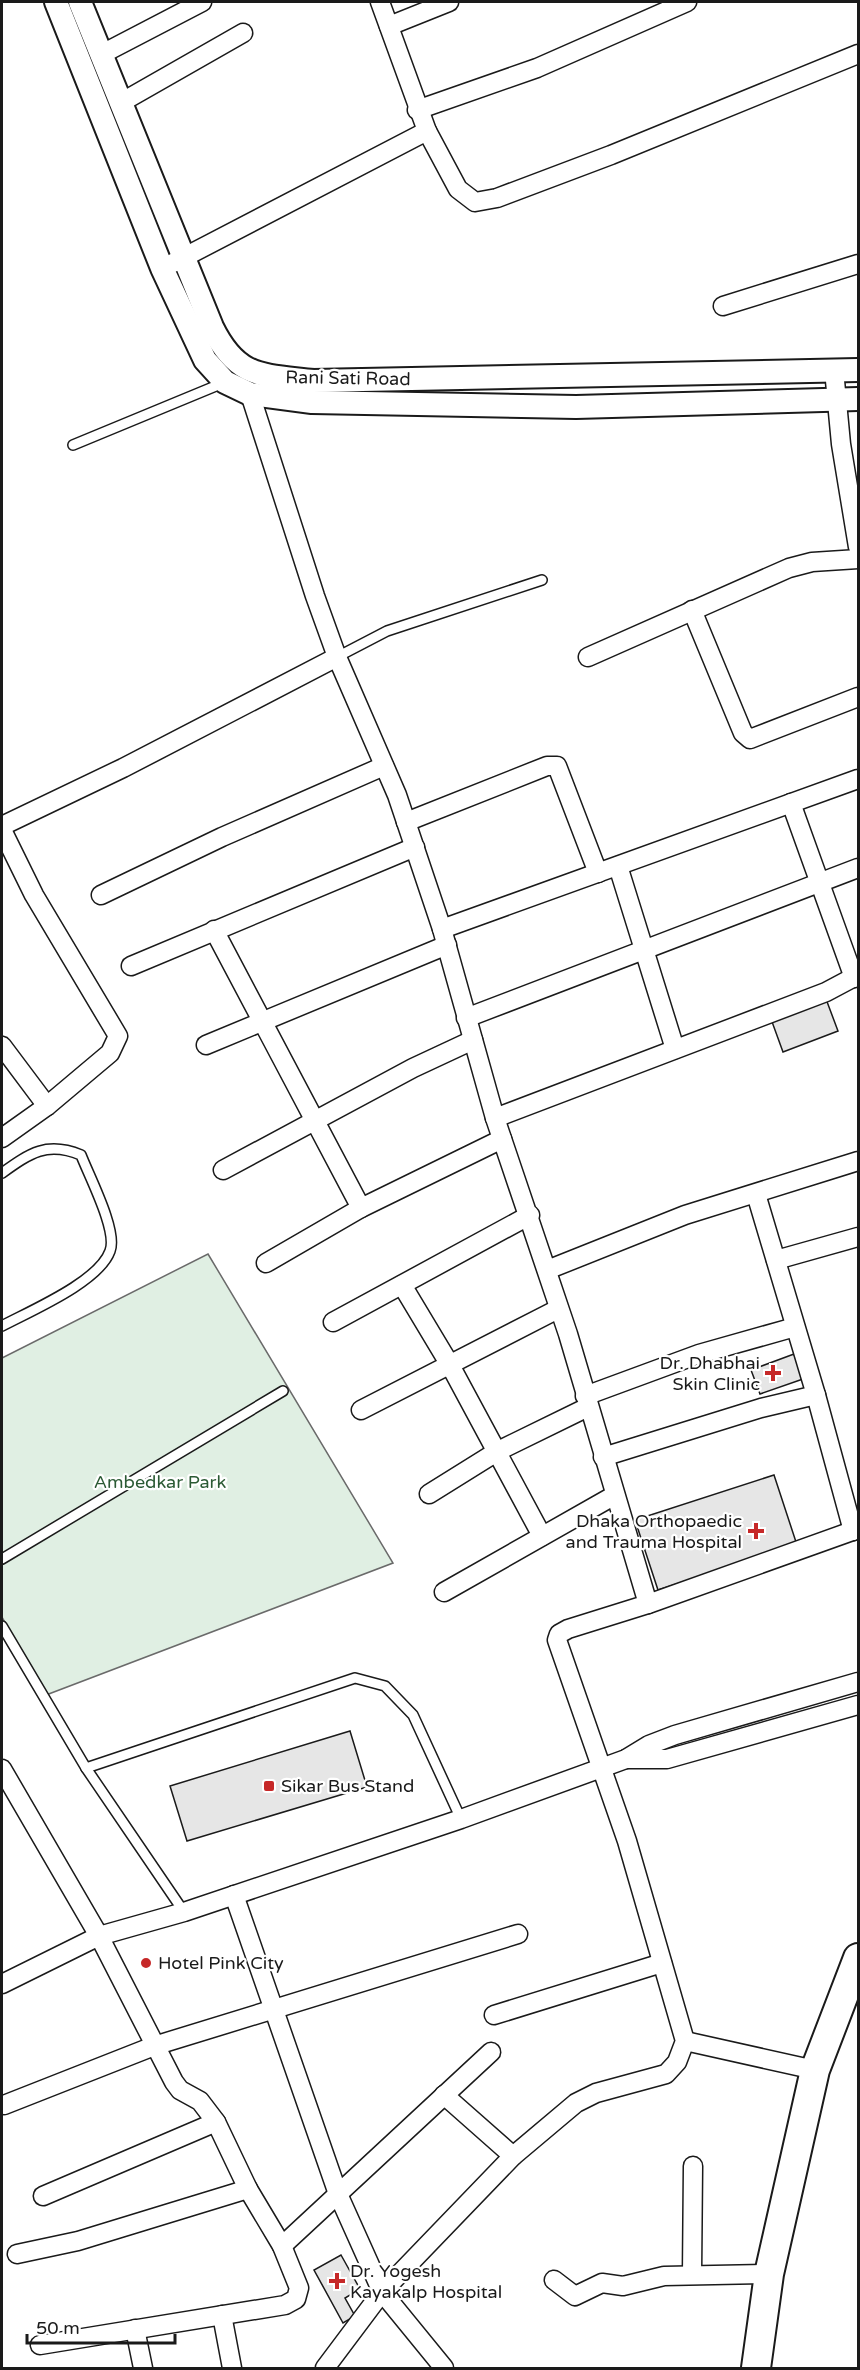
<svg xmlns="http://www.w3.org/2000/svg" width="860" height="2370" viewBox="0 0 860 2370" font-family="'Varela Round',sans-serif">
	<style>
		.green { fill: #e0efe3; stroke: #6a6a6a; stroke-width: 1.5 }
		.building { fill: #e6e6e6; stroke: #1a1a1a; stroke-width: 1.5 }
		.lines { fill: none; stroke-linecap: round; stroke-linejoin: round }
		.service-casing { stroke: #1a1a1a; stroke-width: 12 }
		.minor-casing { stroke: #1a1a1a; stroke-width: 21 }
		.tertiary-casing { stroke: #1a1a1a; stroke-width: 26 }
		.primary-casing { stroke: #1a1a1a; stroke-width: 32 }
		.service { stroke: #fff; stroke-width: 9 }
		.minor { stroke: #fff; stroke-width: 18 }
		.tertiary { stroke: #fff; stroke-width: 22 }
		.primary { stroke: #fff; stroke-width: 28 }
		.poi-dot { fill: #c62828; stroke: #fff; stroke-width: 2 }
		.labels { text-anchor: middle; stroke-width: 4.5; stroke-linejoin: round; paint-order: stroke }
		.street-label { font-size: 18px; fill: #1a1a1a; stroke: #fff }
		.poi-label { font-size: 18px; fill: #1a1a1a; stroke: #fff; text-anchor: start }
		.park-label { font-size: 18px; fill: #2b5a34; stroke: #fff }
	</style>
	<rect width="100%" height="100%" fill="#fff"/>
	<path class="green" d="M208 1254 393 1563 46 1695 2 1617V1358Z"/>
	<g class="building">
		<path d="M826 999 838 1031 783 1052 771 1019Z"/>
		<path d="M794 1354 803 1379 760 1394 751 1370Z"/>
		<path d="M774 1475 797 1545 658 1590 635 1520Z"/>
		<path d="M350 1731 367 1787 187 1841 170 1786Z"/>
		<path d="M341 2255 360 2289 345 2298 355 2316 343 2323 314 2270Z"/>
	</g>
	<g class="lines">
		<g class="service-casing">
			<g id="service">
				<path d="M73 445 223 383"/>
				<path d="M337 657 387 631 542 580"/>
				<path d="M2 1173C30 1153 47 1141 81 1155 89 1176 118 1231 110 1251 99 1282 30 1311 2 1326"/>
				<path d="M2 1559 283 1391"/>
				<path d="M2 1626 86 1768 184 1912"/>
				<path d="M86 1768 355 1678 385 1686 413 1715 461 1819"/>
			</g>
		</g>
		<g class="minor-casing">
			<g id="minor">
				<path d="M380 2 427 131 458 189 475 202 497 198 611 155 858 54"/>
				<path d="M389 26 449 2"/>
				<path d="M102 54 202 2"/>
				<path d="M122 102 243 33"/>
				<path d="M417 110 537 68 687 2"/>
				<path d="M173 263 427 131"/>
				<path d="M723 306 858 264"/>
				<path d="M834 370 841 444 858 547"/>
				<path d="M250 394 315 596 337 657 397 795 442 929 495 1118 568 1334 648 1604 568 1629 559 1634 557 1640 627 1841 685 2041 677 2062 666 2074 596 2093 576 2103 513 2156 382 2292 325 2368"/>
				<path d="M692 610 743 733 750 739 858 697"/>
				<path d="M588 657 789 568 812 562 858 559"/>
				<path d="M791 803 854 978"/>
				<path d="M406 822 547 766H557L598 873"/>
				<path d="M2 826 123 768 337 657"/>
				<path d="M2 830 34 895 118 1036 110 1053 47 1106 2 1138"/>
				<path d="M618 866 675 1049"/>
				<path d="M101 895 222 837 384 766"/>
				<path d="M442 929 858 779"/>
				<path d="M214 930 361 1208"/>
				<path d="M131 966 415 847"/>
				<path d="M466 1018 858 868"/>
				<path d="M206 1045 447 945"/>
				<path d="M2 1046 47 1106"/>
				<path d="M495 1118 826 992 858 975"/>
				<path d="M223 1170 413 1068 473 1040"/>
				<path d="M756 1194 816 1395 853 1531"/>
				<path d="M776 1260 858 1237"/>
				<path d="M266 1263 361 1208 502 1139"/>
				<path d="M547 1270 685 1215 858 1161"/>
				<path d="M402 1285 450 1365 542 1536"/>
				<path d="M333 1322 530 1215"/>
				<path d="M585 1396 699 1354 795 1327"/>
				<path d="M361 1410 558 1309"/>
				<path d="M603 1457 761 1408 816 1395"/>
				<path d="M429 1494 498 1451 588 1407"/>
				<path d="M444 1592 615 1495"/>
				<path d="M648 1604 858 1529"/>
				<path d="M626 1759H667L858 1705"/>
				<path d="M2 1769 99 1936 184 1912 461 1819 626 1759 649 1745 675 1735 858 1682"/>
				<path d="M234 1895 338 2194 382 2292 444 2368"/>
				<path d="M2 1984 99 1936 174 2082 180 2090 200 2101 216 2122 248 2189 282 2246 299 2288 296 2299 285 2305 40 2345"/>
				<path d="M494 2015 662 1963"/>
				<path d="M685 2041 815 2070"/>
				<path d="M444 2095 513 2156"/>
				<path d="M4 2105 154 2046 518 1934"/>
				<path d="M43 2196 216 2122"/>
				<path d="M282 2246 491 2052"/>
				<path d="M17 2254 78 2241 248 2189"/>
				<path d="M692 2274 693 2166"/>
				<path d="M554 2280 575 2296 602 2283 623 2286 664 2276 769 2274"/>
				<path d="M222 2315 232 2368"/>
				<path d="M135 2329 143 2368"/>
			</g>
		</g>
		<g class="tertiary-casing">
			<g id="tertiary">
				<path d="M56 2 162 268 205 360 225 382 250 394 312 402 576 407 858 399"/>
				<path d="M80 2 212 327C237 378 261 375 313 381L858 370"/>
			</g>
		</g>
		<g class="primary-casing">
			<path id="primary" d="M756 2368 769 2274 815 2070 858 1958"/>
		</g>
		<use href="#service" class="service"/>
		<use href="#minor" class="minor"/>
		<use href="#tertiary" class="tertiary"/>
		<use href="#primary" class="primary"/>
	</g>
	<g class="poi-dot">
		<path d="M770 1364h6v6h6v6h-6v6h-6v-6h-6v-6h6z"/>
		<path d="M753 1522h6v6h6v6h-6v6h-6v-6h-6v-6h6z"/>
		<rect x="263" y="1780" width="12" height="12" rx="3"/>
		<circle cx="146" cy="1963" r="6"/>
		<path d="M334 2272h6v6h6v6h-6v6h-6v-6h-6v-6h6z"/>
	</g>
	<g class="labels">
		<g class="street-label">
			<text transform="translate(348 378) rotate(1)" y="6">Rani Sati Road</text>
		</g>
		<g class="poi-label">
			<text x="760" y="1369" text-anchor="end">Dr. Dhabhai<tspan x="760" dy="21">Skin Clinic</tspan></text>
			<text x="742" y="1527" text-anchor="end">Dhaka Orthopaedic<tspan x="742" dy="21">and Trauma Hospital</tspan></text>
			<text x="281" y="1792">Sikar Bus Stand</text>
			<text x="158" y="1969">Hotel Pink City</text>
			<text x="350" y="2277">Dr. Yogesh<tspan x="350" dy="21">Kayakalp Hospital</tspan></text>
		</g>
		<g class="park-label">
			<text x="160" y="1488">Ambedkar Park</text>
		</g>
	</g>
	<rect width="860" height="2370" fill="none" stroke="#1a1a1a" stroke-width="6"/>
	<path d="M27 2334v9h148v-9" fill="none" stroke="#1a1a1a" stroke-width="3"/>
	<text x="36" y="2334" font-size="18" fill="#1a1a1a" stroke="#ffffff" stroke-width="4.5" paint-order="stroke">50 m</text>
</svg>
